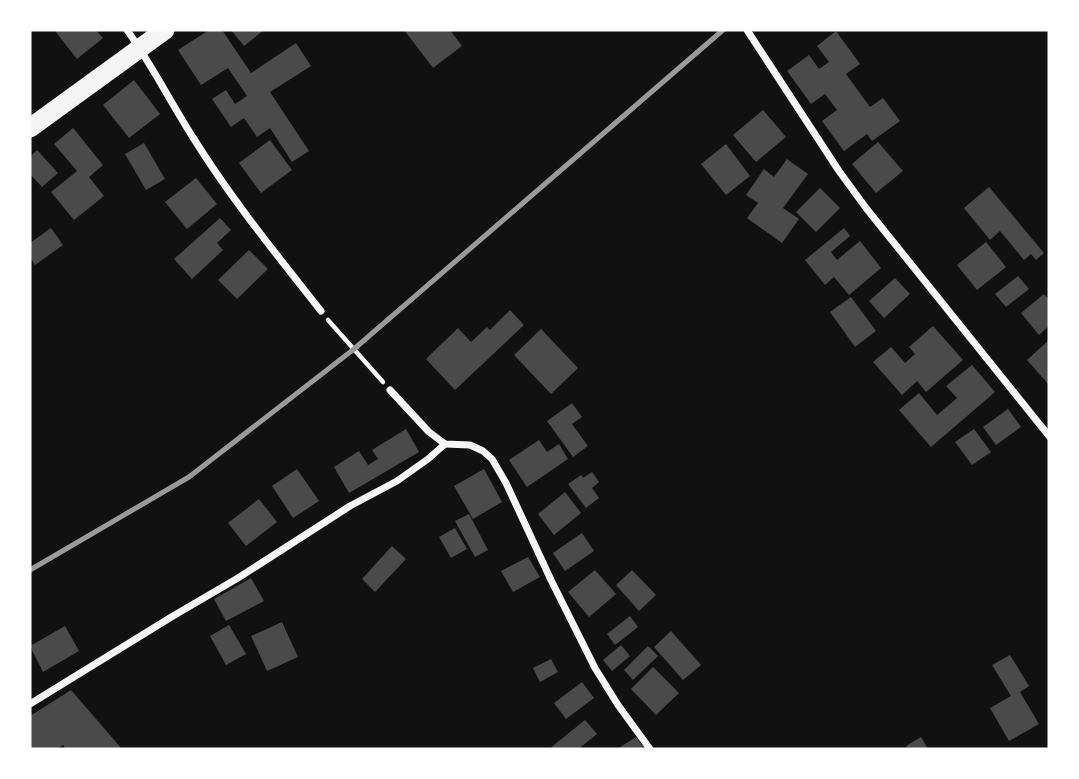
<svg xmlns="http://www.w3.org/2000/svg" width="1079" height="779" viewBox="0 0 1079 779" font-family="Karla,sans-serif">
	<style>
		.building { fill: #4a4a4a }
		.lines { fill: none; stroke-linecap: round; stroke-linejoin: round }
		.path { stroke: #f5f5f5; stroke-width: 4.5 }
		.minor { stroke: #f5f5f5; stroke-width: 7 }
		.trunk { stroke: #f5f5f5; stroke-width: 19 }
		.rail { stroke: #9a9a9a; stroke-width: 5 }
	</style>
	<rect width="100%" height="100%" fill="#111"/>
	<g class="building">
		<path d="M56 30H96L103 38 77 59 55 31Z"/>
		<path d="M209 30H222L251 73 296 43 311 66 270 92 309 151 292 162 270 128 257 137 244 118 231 127 212 99 226 90 235 104 247 96 228 68 201 85 178 50Z"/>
		<path d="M231 30H264L244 46Z"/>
		<path d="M404 30H450L462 46 433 68Z"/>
		<path d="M836 31 860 64 846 74 870 107 883 98 900 121 872 141 867 134 844 151 822 121 837 110 825 94 811 104 787 71 809 55 819 69 829 62 817 46Z"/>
		<path d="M134 80 160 114 129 138 103 105Z"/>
		<path d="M763 110 786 137 756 162 733 135Z"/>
		<path d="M73 128 103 165 89 177 104 196 74 220 51 192 77 171 54 144Z"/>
		<path d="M270 140 292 170 261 193 239 163Z"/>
		<path d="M878 142 903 171 876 193 852 164Z"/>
		<path d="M144 143 165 179 146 190 125 154Z"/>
		<path d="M726 144 750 176 726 195 701 164Z"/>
		<path d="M37 150 58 173 42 187 30 174V157Z"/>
		<path d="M787 159 808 174 783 208 799 219 782 243 747 218 758 203 746 195 764 169 774 177Z"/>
		<path d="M196 178 217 204 187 229 165 202Z"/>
		<path d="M989 187 1044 253 1036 260 1031 254 1024 260 1000 231 990 240 964 208Z"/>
		<path d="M820 188 840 208 816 232 796 212Z"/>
		<path d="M220 218 231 230 217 243 223 250 192 279 174 259Z"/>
		<path d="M51 228 63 245 35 265 30 257V243Z"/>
		<path d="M844 228 850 236 831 252 837 260 860 241 881 268 849 295 834 277 825 285 805 260Z"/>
		<path d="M986 242 1006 267 977 290 957 265Z"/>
		<path d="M249 250 268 269 237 299 218 280Z"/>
		<path d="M1018 276 1029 289 1006 307 995 294Z"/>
		<path d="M895 278 910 294 884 318 869 301Z"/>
		<path d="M1044 294 1049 300V326L1039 335 1021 313Z"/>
		<path d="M851 297 876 331 855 347 830 312Z"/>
		<path d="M510 310 524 325 455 390 426 359 458 328 471 342 487 327 490 330Z"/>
		<path d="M933 326 963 360 926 392 917 381 902 395 873 362 891 347 905 363 915 354 909 347Z"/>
		<path d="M541 329 578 368 551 394 514 355Z"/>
		<path d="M1049 340V385L1027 360Z"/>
		<path d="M972 365 995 392 931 447 899 410 919 393 937 415 957 398 946 386Z"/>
		<path d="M572 403 582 417 572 424 588 446 573 457 547 421Z"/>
		<path d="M1008 409 1021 427 996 445 983 427Z"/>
		<path d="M406 429 419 452 349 493 334 467 359 451 368 465 378 459 372 450Z"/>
		<path d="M974 429 991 452 972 465 955 442Z"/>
		<path d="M539 440 547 452 559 444 568 459 527 487 509 460Z"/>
		<path d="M297 469 319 501 293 518 272 486Z"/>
		<path d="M484 469 502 502 473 519 454 486Z"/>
		<path d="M592 472 599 482 592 488 599 498 586 508 568 484 581 475 583 478Z"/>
		<path d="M565 492 581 513 554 535 538 514Z"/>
		<path d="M259 499 277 522 246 546 228 523Z"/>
		<path d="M469 514 488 550 475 557 455 521Z"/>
		<path d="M455 528 467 549 451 558 439 537Z"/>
		<path d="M582 533 594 551 565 571 553 553Z"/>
		<path d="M392 546 406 559 375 592 362 579Z"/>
		<path d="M528 557 540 577 513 592 501 571Z"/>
		<path d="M595 570 616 594 589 617 568 592Z"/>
		<path d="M632 570 656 595 639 611 616 585Z"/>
		<path d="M251 578 264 601 226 621 214 599Z"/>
		<path d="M630 616 638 627 615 645 607 634Z"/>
		<path d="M282 622 298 657 267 671 251 636Z"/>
		<path d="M229 625 246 654 226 665 210 636Z"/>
		<path d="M65 626 79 651 43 672 30 646Z"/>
		<path d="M671 631 701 665 683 680 654 647Z"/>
		<path d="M621 645 630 656 612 671 603 660Z"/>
		<path d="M648 646 658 656 633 680 624 670Z"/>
		<path d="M1010 655 1029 686 1020 692 1039 724 1009 741 990 708 1011 696 992 665Z"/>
		<path d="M551 659 558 672 540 682 533 668Z"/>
		<path d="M653 667 679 693 656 715 631 689Z"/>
		<path d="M582 682 594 698 566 719 554 703Z"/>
		<path d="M71 690 122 749H66L63 745 57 749H30V716Z"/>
		<path d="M585 720 597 734 581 747 582 749H549Z"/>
		<path d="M636 737 645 749H617Z"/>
		<path d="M921 737 928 749H908L906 746Z"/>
	</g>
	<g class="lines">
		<path class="path" d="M328 320 383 382"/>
		<g class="minor">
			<path d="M127 30C152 65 171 103 194 139 232 200 277 255 321 311"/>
			<path d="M747 30 839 171 866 208 1049 436"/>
			<path d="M390 390 429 432 445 444 470 445 483 451 492 459 506 483 551 580 595 668 618 705 650 749"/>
			<path d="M30 704 173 616 238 578 350 506 397 481 428 459 445 444"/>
		</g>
		<path class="trunk" d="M30 128 165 30"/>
		<path class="rail" d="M30 570 189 477 354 349 723 30"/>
	</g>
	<rect width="1079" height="779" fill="none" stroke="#ffffff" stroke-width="63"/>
</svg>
